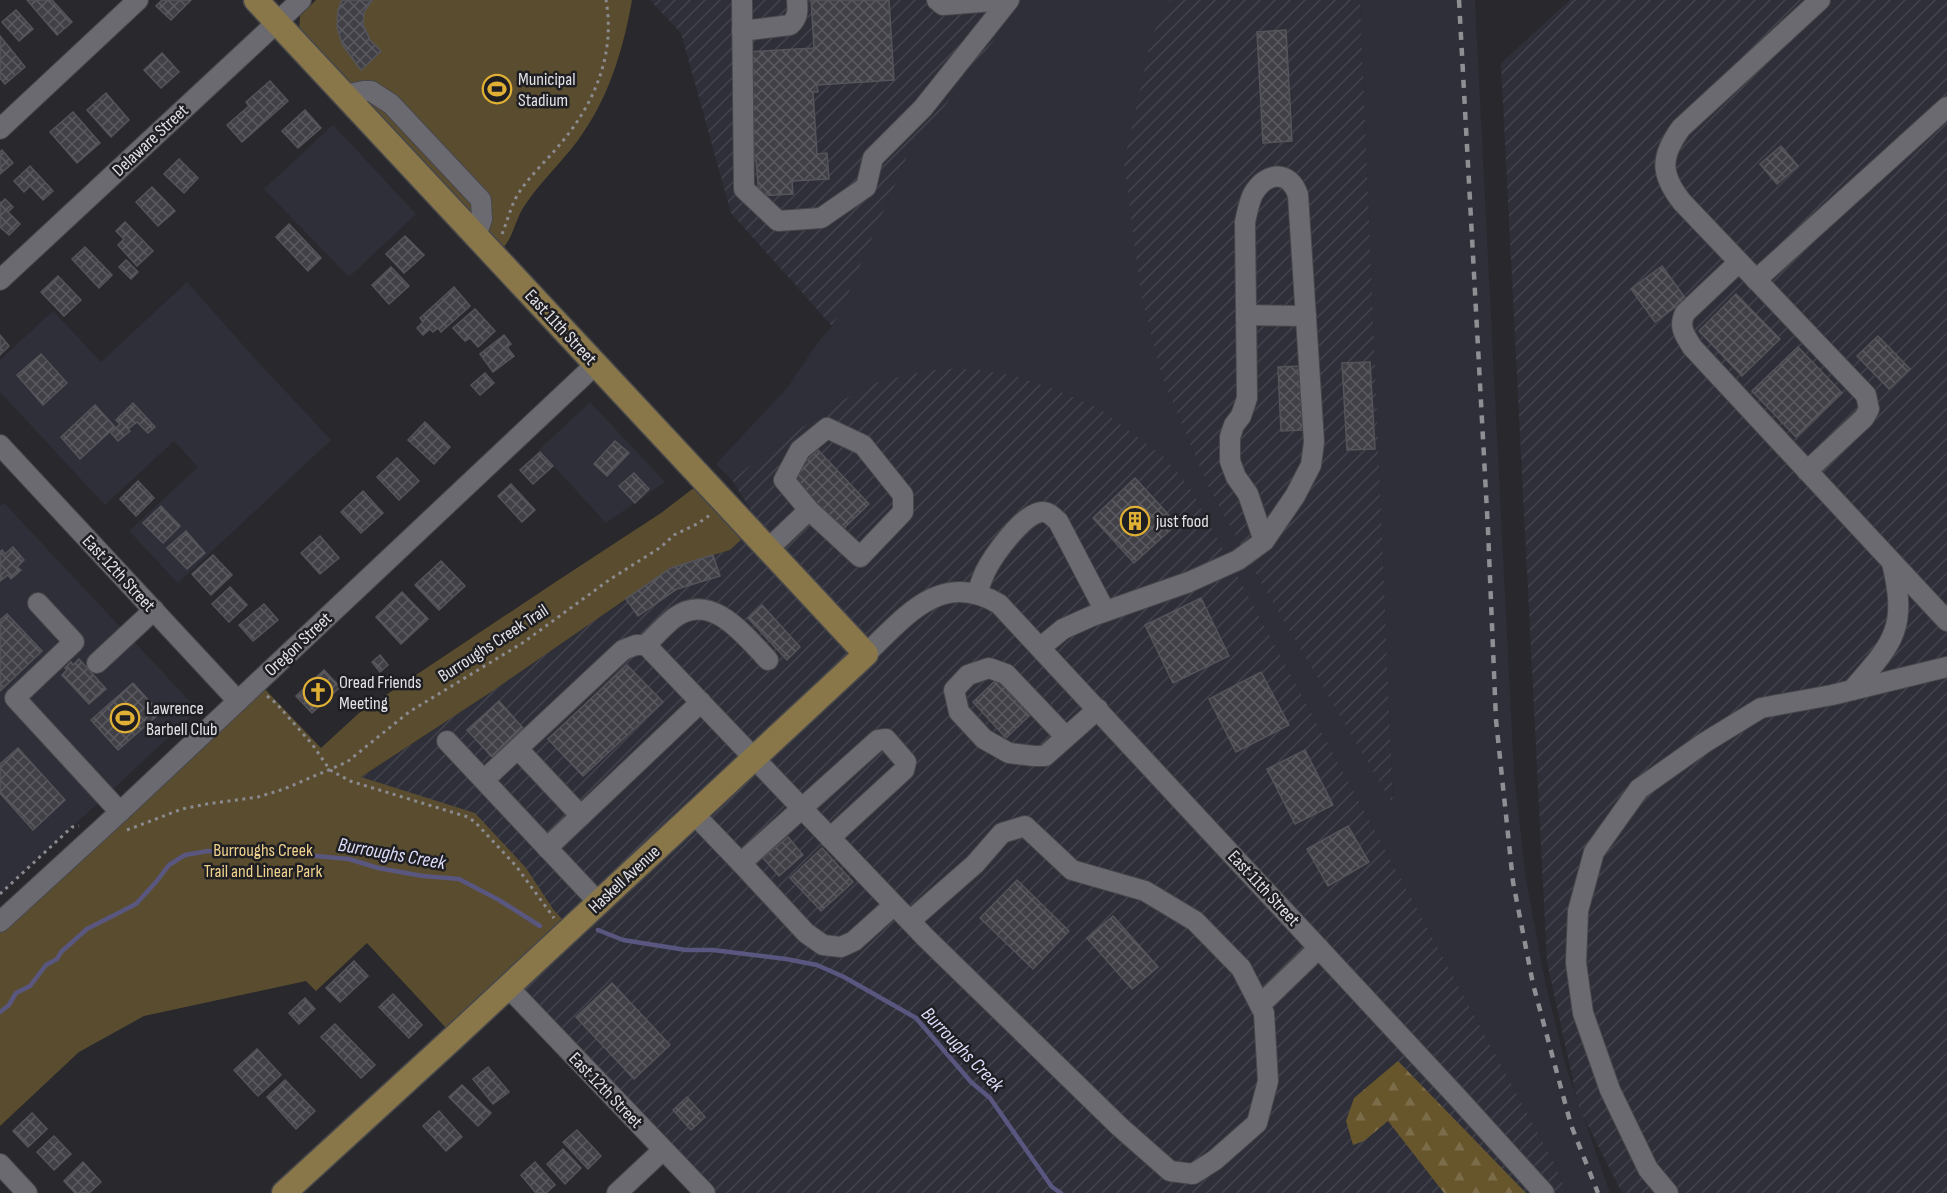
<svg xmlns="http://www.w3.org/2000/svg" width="1947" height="1193" viewBox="0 0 1947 1193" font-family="'Sofia Sans Condensed',sans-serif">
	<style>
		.built { fill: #2f2f3a }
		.industrial { fill: url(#industrial-furrows) }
		.green { fill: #5a4d2f }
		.forest { fill: url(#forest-firs) }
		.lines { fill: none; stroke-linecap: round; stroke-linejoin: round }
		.stream { stroke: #59577f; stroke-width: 4.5 }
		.building { fill: url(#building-cross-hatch); stroke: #54545a; stroke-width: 1.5 }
		.minor-casing { stroke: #47474b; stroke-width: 22 }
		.major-casing { stroke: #47474b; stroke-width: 27 }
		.path { stroke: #8a8a8f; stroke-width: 3; stroke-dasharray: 3 4.5; stroke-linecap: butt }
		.minor { stroke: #6a6a70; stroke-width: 20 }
		.major { stroke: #89774a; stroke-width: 24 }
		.rail { stroke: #8e8e93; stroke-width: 4.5; stroke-dasharray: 8 8; stroke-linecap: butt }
		.labels { text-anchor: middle; stroke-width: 5; stroke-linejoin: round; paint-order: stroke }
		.poi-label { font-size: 18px; fill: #e2e2e6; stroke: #1e1e23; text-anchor: start }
		.street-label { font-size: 18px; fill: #e2e2e6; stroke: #1e1e23 }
		.park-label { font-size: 18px; fill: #f0d28d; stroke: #1e1e23 }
		.water-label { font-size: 20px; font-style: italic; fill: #dddcf8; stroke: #1e1e23 }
	</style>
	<defs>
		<pattern id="industrial-furrows" width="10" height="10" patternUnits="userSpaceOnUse" patternTransform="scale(1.5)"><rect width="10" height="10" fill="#2f2f3a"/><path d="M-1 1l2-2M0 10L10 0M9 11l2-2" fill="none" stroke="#43434d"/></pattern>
		<pattern id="forest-firs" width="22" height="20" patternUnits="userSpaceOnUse" patternTransform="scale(1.5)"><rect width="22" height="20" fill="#67552b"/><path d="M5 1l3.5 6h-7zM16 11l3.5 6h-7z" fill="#7c6d4a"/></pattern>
		<pattern id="building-cross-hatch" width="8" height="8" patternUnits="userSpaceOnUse" patternTransform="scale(1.5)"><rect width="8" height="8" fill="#404046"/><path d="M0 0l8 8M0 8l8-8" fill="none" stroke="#5b5b61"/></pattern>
	</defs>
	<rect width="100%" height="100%" fill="#28282d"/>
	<g class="built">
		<path d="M1022 0H1170L1152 36 1141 295 1162 377 1208 486 1260 581 1393 803 1360 0H1475L1514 774 1526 879 1545 981 1566 1067 1610 1193H1567L1554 1163 1190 488 1100 409 1054 389 1015 376 875 383 841 401 822 413 757 460 732 480 716 464 788 387 816 345 832 326 848 294 907 157Z"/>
		<path d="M333 125 416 214 349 277 264 189Z"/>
		<path d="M187 282 258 362 331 440 178 583 129 531 198 467 174 441 105 505 0 392V360L53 311 101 362Z"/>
		<path d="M590 402 665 482 606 523 539 450Z"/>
		<path d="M4 503 198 710 0 894V506Z"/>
	</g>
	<g class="industrial">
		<path d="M650 0H1028L1018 14 997 36 907 157 848 294 832 326 731 213 681 33Z"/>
		<path d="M1170 0H1360L1393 805 1260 581 1208 486 1162 377 1141 295 1124 162 1152 36Z"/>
		<path d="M1570 0H1947V1193H1622L1579 1108 1547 962 1501 63Z"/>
		<path d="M942 369H974L1015 376 1054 389 1100 409 1164 457 1190 488 1554 1163 1567 1193H713L507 972 563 920 553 909 360 778 491 692 671 568 730 550 759 523 732 480 757 460 815 418 841 401 875 383 917 373Z"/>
	</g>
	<g class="green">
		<path d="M316 0H632C624 46 610 94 583 133 566 159 542 179 525 205 515 219 514 237 502 249L299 31 300 16Z"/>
		<path d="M695 487 743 538 730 550 671 568 491 692 361 777 475 813 526 868 553 909 563 920 446 1028 367 943 316 991 306 981 144 1016 79 1052 0 1126V931L263 687 321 748 359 713 557 581 661 513Z"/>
	</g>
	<path class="forest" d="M1398 1061 1526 1193H1444L1388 1121 1364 1141 1353 1145 1346 1121 1354 1098Z"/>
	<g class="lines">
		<g class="stream">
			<path d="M598 930 623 940 686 950H713L786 959 817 965 844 977 916 1018 971 1082 990 1098 1052 1187 1061 1193"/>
			<path d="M0 1012 9 1005 16 993 30 986 46 965 57 959 61 952 87 929 136 904 156 882 169 865 185 855 208 851 223 852 236 849 349 859 378 868 423 876 459 879 499 900 540 926"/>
		</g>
	</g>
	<g class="building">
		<path d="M27 0H52L72 22 57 35Z"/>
		<path d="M162 0H191L171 20 156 6Z"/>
		<path d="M342 0H372L364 12 363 24 370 40 381 51 361 70 342 44 337 27 338 10Z"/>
		<path d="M811 0H889L894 80 817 85 818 92H813L817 154 827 153 829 179 792 181 793 194 759 196 756 160H753L746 52 814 48Z"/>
		<path d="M16 10 33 29 19 41 2 22Z"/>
		<path d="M1286 30 1292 141 1263 143 1257 32Z"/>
		<path d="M0 36 25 67 5 84 0 78Z"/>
		<path d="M162 53 179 72 161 88 144 70Z"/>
		<path d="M270 81 288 101 242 142 227 125 249 106 246 102Z"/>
		<path d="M106 93 129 120 111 137 87 110Z"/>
		<path d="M305 110 321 128 298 148 282 131Z"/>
		<path d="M73 112 100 143 77 163 50 132Z"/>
		<path d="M1781 146 1798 166 1777 184 1760 164Z"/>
		<path d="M2 150 13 163 0 174V152Z"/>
		<path d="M179 159 198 178 184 193 164 174Z"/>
		<path d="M30 166 53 191 43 200 30 186 24 192 14 181Z"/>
		<path d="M152 187 175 211 158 226 136 202Z"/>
		<path d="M5 199 13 207 8 212 20 224 9 235 0 227V202L1 203Z"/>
		<path d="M125 222 153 251 137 266 118 245 124 239 116 231Z"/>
		<path d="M289 224 321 258 308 271 276 237Z"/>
		<path d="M405 236 424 255 404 273 386 254Z"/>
		<path d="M85 247 112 275 99 288 72 259Z"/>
		<path d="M126 260 138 272 131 279 119 267Z"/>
		<path d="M1662 266 1686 299 1655 322 1631 289Z"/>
		<path d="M391 267 409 286 389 304 372 285Z"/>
		<path d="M58 276 81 300 64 316 41 292Z"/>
		<path d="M454 287 470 306 441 332 438 328 433 332 430 329 423 335 417 328 423 322 420 318Z"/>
		<path d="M1736 294 1780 339 1742 376 1699 331Z"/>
		<path d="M475 309 495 331 478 347 470 338 465 341 453 328Z"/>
		<path d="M0 335 9 346 0 355Z"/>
		<path d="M504 335 511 344 507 347 514 356 493 372 480 354Z"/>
		<path d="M1878 336 1910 369 1889 389 1857 356Z"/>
		<path d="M1798 347 1842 393 1796 437 1752 391Z"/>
		<path d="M41 354 67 383 43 405 17 375Z"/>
		<path d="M1370 362 1375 449 1347 450 1342 363Z"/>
		<path d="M1301 366 1305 430 1281 431 1278 367Z"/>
		<path d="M485 373 494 383 480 395 471 385Z"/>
		<path d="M133 403 155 427 148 433 137 422 128 429 130 431 118 441 111 433 120 424 116 420Z"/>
		<path d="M95 405 115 427 80 459 61 437Z"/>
		<path d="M425 422 450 447 434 464 408 440Z"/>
		<path d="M615 441 629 453 607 476 594 464Z"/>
		<path d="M818 450 869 504 841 531 789 477Z"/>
		<path d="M540 452 553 466 533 484 520 470Z"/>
		<path d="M397 458 419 481 399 500 377 477Z"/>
		<path d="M634 473 649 489 635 503 619 486Z"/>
		<path d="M1135 478 1177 524 1134 563 1093 518Z"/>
		<path d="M138 481 154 498 136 516 120 499Z"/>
		<path d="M511 484 535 510 522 522 498 496Z"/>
		<path d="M363 491 383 513 361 533 341 512Z"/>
		<path d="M161 506 180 526 163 543 143 523Z"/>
		<path d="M186 531 205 553 187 569 167 548Z"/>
		<path d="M320 536 339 558 320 574 301 553Z"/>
		<path d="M13 547 24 560 17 567 21 570 11 579 8 575 0 581V552L2 550 5 554Z"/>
		<path d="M213 555 232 575 211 595 192 574Z"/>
		<path d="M713 555 720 576 677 589 638 616 626 599 671 568Z"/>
		<path d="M441 561 465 586 439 610 415 585Z"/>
		<path d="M230 587 247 605 229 622 212 604Z"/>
		<path d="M402 592 428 619 401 644 376 617Z"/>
		<path d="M1201 598 1229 656 1173 683 1145 625Z"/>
		<path d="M264 604 278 620 253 641 239 625Z"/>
		<path d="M762 605 800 647 787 660 748 618Z"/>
		<path d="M7 614 42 651 0 691V620Z"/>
		<path d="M380 655 388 665 380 672 372 662Z"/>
		<path d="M79 659 106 689 89 704 62 675 67 670 65 668 71 662 73 665Z"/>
		<path d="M627 665 663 702 583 776 548 739Z"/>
		<path d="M324 670 340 687 312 713 296 696Z"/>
		<path d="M1261 672 1289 725 1236 752 1209 699Z"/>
		<path d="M997 679 1030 715 1006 738 973 702Z"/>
		<path d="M133 683 160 713 118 750 91 720Z"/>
		<path d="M499 701 523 728 492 757 467 730Z"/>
		<path d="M18 748 65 800 33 830 0 793V764Z"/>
		<path d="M1305 750 1333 805 1295 824 1267 769Z"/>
		<path d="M1348 826 1369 862 1328 886 1307 849Z"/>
		<path d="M788 837 803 855 779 876 763 858Z"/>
		<path d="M822 848 853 882 821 911 790 878Z"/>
		<path d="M1017 880 1069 931 1033 969 980 918Z"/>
		<path d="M1113 916 1158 967 1132 989 1087 938Z"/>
		<path d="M354 961 368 976 340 1002 326 988Z"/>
		<path d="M612 983 670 1045 634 1079 576 1017Z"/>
		<path d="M393 994 422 1025 409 1038 379 1007Z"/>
		<path d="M305 998 315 1009 299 1024 289 1013Z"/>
		<path d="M335 1024 375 1065 361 1078 321 1037Z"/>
		<path d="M257 1049 281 1075 258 1096 234 1070Z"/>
		<path d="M488 1067 509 1092 493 1104 473 1079Z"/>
		<path d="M285 1080 315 1111 296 1129 267 1097Z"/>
		<path d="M462 1085 491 1113 478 1126 449 1097Z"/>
		<path d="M687 1097 705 1117 691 1130 673 1110Z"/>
		<path d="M439 1111 462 1137 446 1151 423 1126Z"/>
		<path d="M32 1113 47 1129 28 1147 13 1131Z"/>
		<path d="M577 1130 601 1156 588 1169 563 1142Z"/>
		<path d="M54 1136 71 1154 54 1170 37 1152Z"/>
		<path d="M563 1149 581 1168 565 1184 547 1164Z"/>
		<path d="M83 1162 101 1182 89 1193H75L64 1181Z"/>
		<path d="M535 1162 555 1185 546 1193H536L521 1175Z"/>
	</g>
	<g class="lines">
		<g class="minor-casing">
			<g id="minor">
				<path d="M742 0 744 189 778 221 821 218 866 187 873 158 923 108 1009 0"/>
				<path d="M937 0 943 5 1006 0"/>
				<path d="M742 31 790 25C798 18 798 11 797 0"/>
				<path d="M344 95 364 91H371L391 104 481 200 482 219 476 236"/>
				<path d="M0 129 138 0"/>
				<path d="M1739 262 1685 313C1678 327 1685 335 1692 347L1947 621"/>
				<path d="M0 280 301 0"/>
				<path d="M1756 280 1947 107"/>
				<path d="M1246 315 1306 316"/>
				<path d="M0 445 238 701"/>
				<path d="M1807 471 1864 418 1869 409 1866 395 1682 202C1660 174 1660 157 1681 128L1820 0"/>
				<path d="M768 549 809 510 784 480 800 450 827 428 863 445 903 495V512L860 557 809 510"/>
				<path d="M977 594C979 587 982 579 985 572 993 556 1023 513 1042 512 1048 511 1053 517 1058 521L1105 611"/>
				<path d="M38 603 74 642 15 698 120 812"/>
				<path d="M646 645C655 636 664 626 674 618 711 590 745 636 768 660"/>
				<path d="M1041 647 1063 629 1092 616 1189 582 1238 560 1264 541 1295 496 1311 465 1314 442 1298 195C1289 169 1266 172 1253 194 1249 202 1247 213 1245 222L1247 398 1241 416 1234 425 1230 437V461L1236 477 1248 494 1264 541"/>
				<path d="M866 654C905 617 941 569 999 604L1458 1098 1544 1193"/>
				<path d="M97 663 154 610"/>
				<path d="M1852 690C1893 643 1908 629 1892 563"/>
				<path d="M1066 737 1006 674 989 668 968 675 954 690 959 712 984 739 1009 753 1034 756H1045L1098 709"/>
				<path d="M447 741 599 903"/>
				<path d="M518 749 581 816"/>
				<path d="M484 780 623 650 636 645H646L925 937 1120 1127 1170 1171 1193 1174 1215 1160 1257 1123 1268 1081 1264 1013 1241 968 1195 921 1145 891 1072 870 1025 826 1002 833 975 864 910 921"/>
				<path d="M694 814 741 863"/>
				<path d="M830 838 904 770 906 762 886 739 878 740 741 863 806 933 823 945 841 947 854 941 894 905"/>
				<path d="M547 848 701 702"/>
				<path d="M0 922 120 812 596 364"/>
				<path d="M508 987 705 1193"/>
				<path d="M1260 1005 1319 948"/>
				<path d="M0 1164 27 1193"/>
				<path d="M617 1193 663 1150"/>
				<path d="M1668 1193 1648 1169 1610 1090 1583 1013 1576 963 1578 911 1594 852 1639 789 1704 743 1761 708 1832 695 1947 667"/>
			</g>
		</g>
		<g class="major-casing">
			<path id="major" d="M256 0 866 654 451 1040 284 1193"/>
		</g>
		<g class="path">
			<path d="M502 234C508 220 511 204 520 191 530 176 544 163 556 149 593 107 616 56 606 0"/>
			<path d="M267 696 276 703 312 744 330 770 350 781 468 817 475 822 516 866 554 918"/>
			<path d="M127 830 182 809 207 804 258 797 284 789 347 762 409 712 524 642 609 580 661 547 674 535 697 524 710 515"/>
			<path d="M0 894 72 827 79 826"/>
		</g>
		<use href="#minor" class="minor"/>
		<use href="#major" class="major"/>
		<path class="rail" d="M1459 0 1488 530 1496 720 1513 882 1533 984 1571 1125 1598 1193"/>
	</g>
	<defs>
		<g id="stadium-ring" transform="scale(1.5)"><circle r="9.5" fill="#1e1e23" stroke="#dfb034" stroke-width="1.5"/><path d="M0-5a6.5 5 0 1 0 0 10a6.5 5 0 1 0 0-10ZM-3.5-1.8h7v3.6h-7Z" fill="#dfb034"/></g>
		<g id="building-ring" transform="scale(1.5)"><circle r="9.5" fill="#1e1e23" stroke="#dfb034" stroke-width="1.5"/><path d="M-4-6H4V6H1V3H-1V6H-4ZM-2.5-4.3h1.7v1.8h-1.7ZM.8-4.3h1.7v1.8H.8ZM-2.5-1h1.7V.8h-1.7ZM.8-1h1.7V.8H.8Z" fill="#dfb034"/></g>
		<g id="church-ring" transform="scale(1.5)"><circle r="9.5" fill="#1e1e23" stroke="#dfb034" stroke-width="1.5"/><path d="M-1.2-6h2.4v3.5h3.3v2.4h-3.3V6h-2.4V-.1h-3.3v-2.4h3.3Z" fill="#dfb034"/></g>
	</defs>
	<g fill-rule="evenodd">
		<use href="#stadium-ring" x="497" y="89"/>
		<use href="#building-ring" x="1135" y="521"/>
		<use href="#church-ring" x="318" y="692"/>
		<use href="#stadium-ring" x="125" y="718"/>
	</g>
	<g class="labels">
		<g class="poi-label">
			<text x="518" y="85">Municipal<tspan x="518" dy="21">Stadium</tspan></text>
			<text x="1156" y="527">just food</text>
			<text x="339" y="688">Oread Friends<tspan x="339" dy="21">Meeting</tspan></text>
			<text x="146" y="714">Lawrence<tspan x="146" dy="21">Barbell Club</tspan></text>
		</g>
		<g class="street-label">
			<text transform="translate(150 140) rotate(-43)" y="6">Delaware Street</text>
			<text transform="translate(561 327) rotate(47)" y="6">East 11th Street</text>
			<text transform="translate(119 573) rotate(47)" y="6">East 12th Street</text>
			<text transform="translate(493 643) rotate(-33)" y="6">Burroughs Creek Trail</text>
			<text transform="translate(298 644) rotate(-43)" y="6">Oregon Street</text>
			<text transform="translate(624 879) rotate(-43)" y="6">Haskell Avenue</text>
			<text transform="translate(1264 888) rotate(47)" y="6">East 11th Street</text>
			<text transform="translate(606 1090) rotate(46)" y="6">East 12th Street</text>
		</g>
		<g class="park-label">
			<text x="263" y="856">Burroughs Creek<tspan x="263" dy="21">Trail and Linear Park</tspan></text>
		</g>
		<g class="water-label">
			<text transform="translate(392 853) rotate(10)" y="7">Burroughs Creek</text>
			<text transform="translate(963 1049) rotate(46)" y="7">Burroughs Creek</text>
		</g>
	</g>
</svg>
